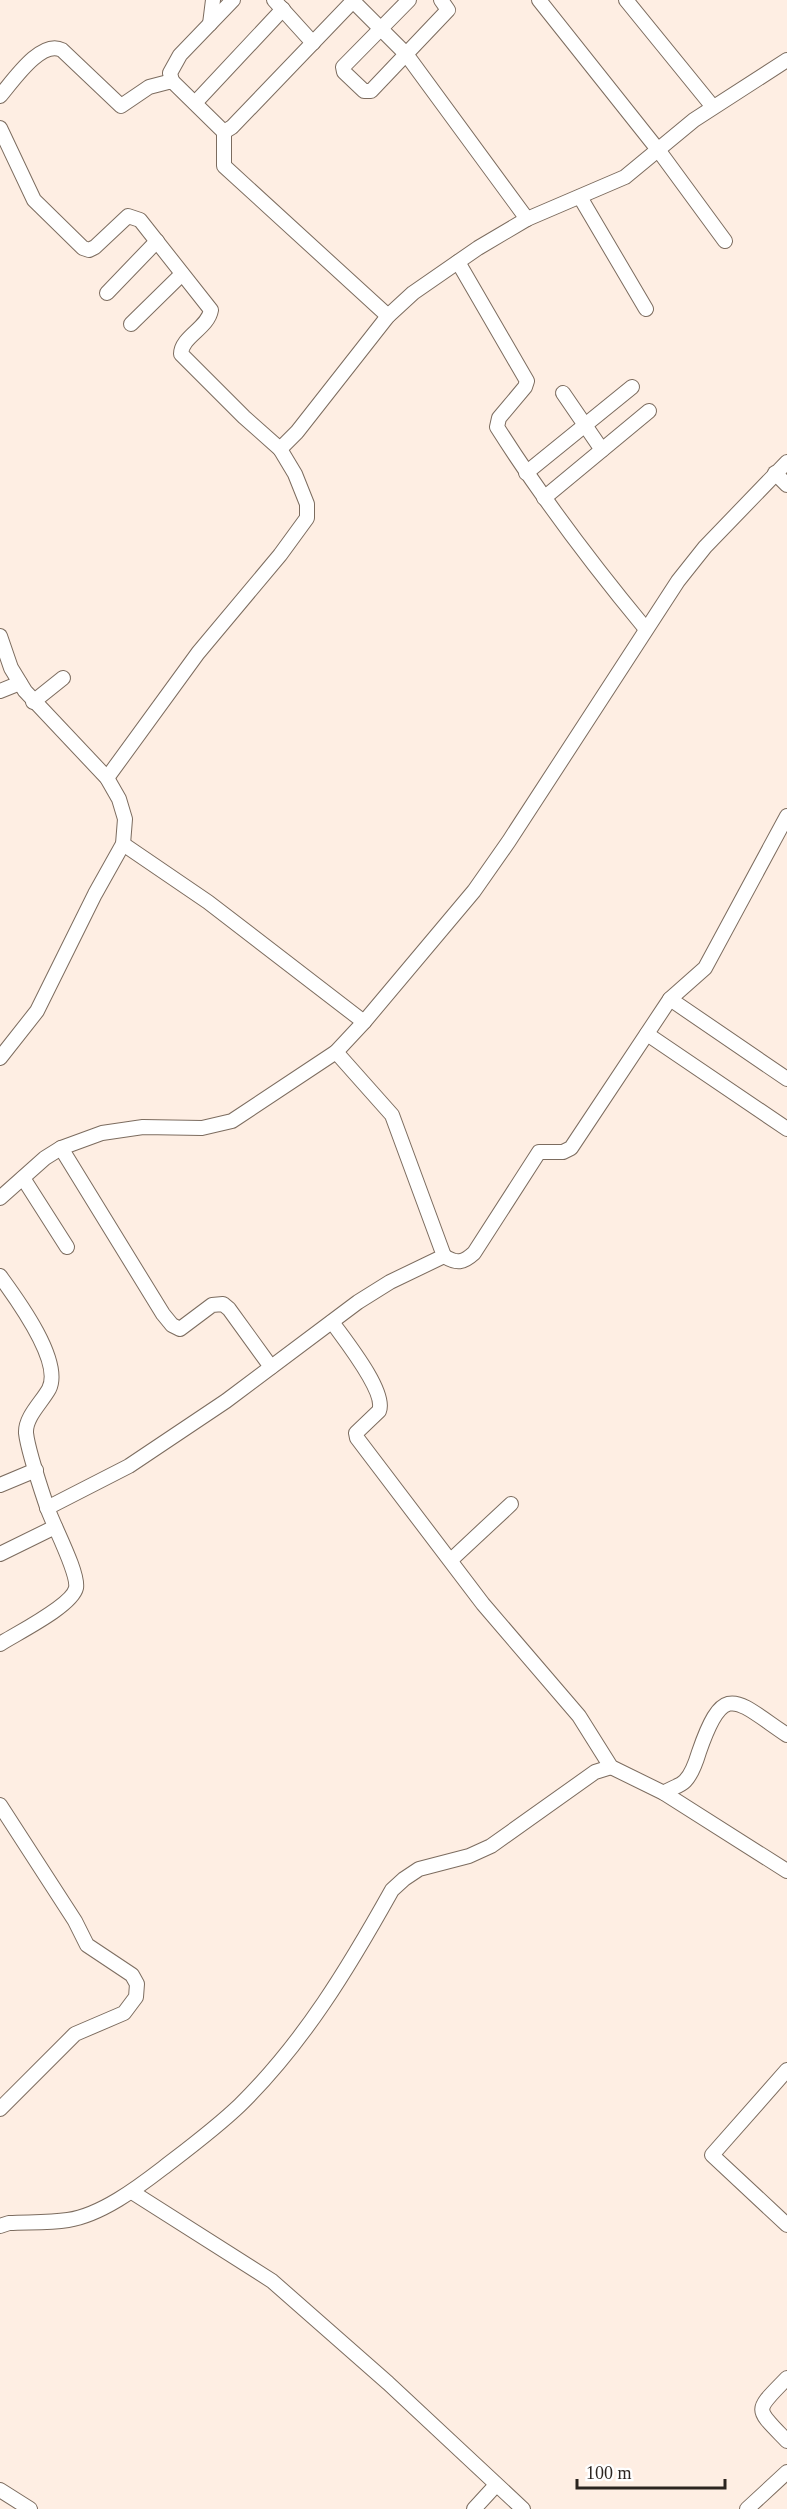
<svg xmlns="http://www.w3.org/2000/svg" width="787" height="2509" viewBox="0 0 787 2509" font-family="Georgia,serif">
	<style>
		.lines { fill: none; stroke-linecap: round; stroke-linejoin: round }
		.minor-casing { stroke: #7c6c5f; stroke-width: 16 }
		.minor { stroke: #fff; stroke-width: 14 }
	</style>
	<rect width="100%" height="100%" fill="#feeee3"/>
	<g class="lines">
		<g class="minor-casing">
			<g id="minor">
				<path d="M274 0 313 43"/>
				<path d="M409 0 343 67 344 72 364 91H371L448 10 441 0"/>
				<path d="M539 0 659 151 725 241"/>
				<path d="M626 0 713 107"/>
				<path d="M353 1 406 54 527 219"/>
				<path d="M210 24 213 0"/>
				<path d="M172 81 170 73 180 55 233 0"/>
				<path d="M0 96C13 81 41 39 62 50L121 106 149 87 172 81 224 132V166L388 316"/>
				<path d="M195 103 283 9"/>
				<path d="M0 128 34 200 83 248 89 250 95 247 128 216 140 220 211 310C208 328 181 337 181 354L244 417 280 449 297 432 388 316 413 293 478 248 527 219 625 177 694 120 787 60"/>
				<path d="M224 132 232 127 354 0"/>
				<path d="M580 197 646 309"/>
				<path d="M458 262 527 381 525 387 499 418 497 427C542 498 592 564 645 628"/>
				<path d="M107 293 157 241"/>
				<path d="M131 324 182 274"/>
				<path d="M563 393 602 450"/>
				<path d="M526 473 632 387"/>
				<path d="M775 473 787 485"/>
				<path d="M544 498 649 411"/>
				<path d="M0 636 11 668 25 691 107 778 119 799 125 819 123 844 95 894 37 1011 0 1058"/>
				<path d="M0 691 20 683"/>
				<path d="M33 702 63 678"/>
				<path d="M107 778 198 653 280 555 307 518V504L295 474 280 449"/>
				<path d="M123 844 208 902 364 1022"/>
				<path d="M670 999 787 1079"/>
				<path d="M647 1034 787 1129"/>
				<path d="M61 1148 163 1314 172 1325 180 1329 212 1305 223 1304 229 1309 271 1367"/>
				<path d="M23 1178 67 1247"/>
				<path d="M0 1198 45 1158 61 1148 102 1133 143 1127 202 1128 232 1121 336 1052 364 1022 474 891 509 841 678 581 705 547 787 462"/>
				<path d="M444 1256C457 1264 463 1263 474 1253L539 1152H563L571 1148 670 999 705 968 787 816"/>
				<path d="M0 1276C16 1298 63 1361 49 1389 42 1402 25 1417 26 1433 28 1451 41 1489 47 1507 53 1525 79 1573 76 1588 72 1606 17 1633 0 1644"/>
				<path d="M332 1322C344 1339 387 1392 379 1411L356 1433 357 1438 483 1604 579 1716 611 1767 664 1793 787 1871"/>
				<path d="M0 1485 36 1470"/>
				<path d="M47 1508 129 1466 226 1401 358 1302 390 1282 444 1256 392 1115 336 1052"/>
				<path d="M0 1554 55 1527"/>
				<path d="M451 1560 511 1504"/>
				<path d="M664 1793C670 1788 679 1787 685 1781 692 1774 696 1762 699 1752 724 1680 735 1700 787 1735"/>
				<path d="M0 1805 75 1921 87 1945 132 1975 137 1984 136 1997 124 2013 75 2034 0 2109"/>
				<path d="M787 2070 712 2155 787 2225"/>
				<path d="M132 2192 272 2281 388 2383 523 2509"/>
				<path d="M0 2226 9 2223C28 2222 49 2223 68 2220 101 2215 137 2188 163 2168 189 2148 216 2128 240 2105 304 2042 349 1967 392 1890L404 1879 419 1869 469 1856 491 1846 595 1772 611 1767"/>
				<path d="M787 2378C754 2412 754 2407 787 2441"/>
				<path d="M0 2490 30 2509"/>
				<path d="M474 2509 496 2485"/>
				<path d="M747 2509 787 2472"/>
			</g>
		</g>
		<use href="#minor" class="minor"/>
	</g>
	<path d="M577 2479v9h148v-9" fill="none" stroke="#2b241f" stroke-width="3"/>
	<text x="586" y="2479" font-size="18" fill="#2b241f" stroke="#ffffff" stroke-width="4.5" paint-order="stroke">100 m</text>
</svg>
